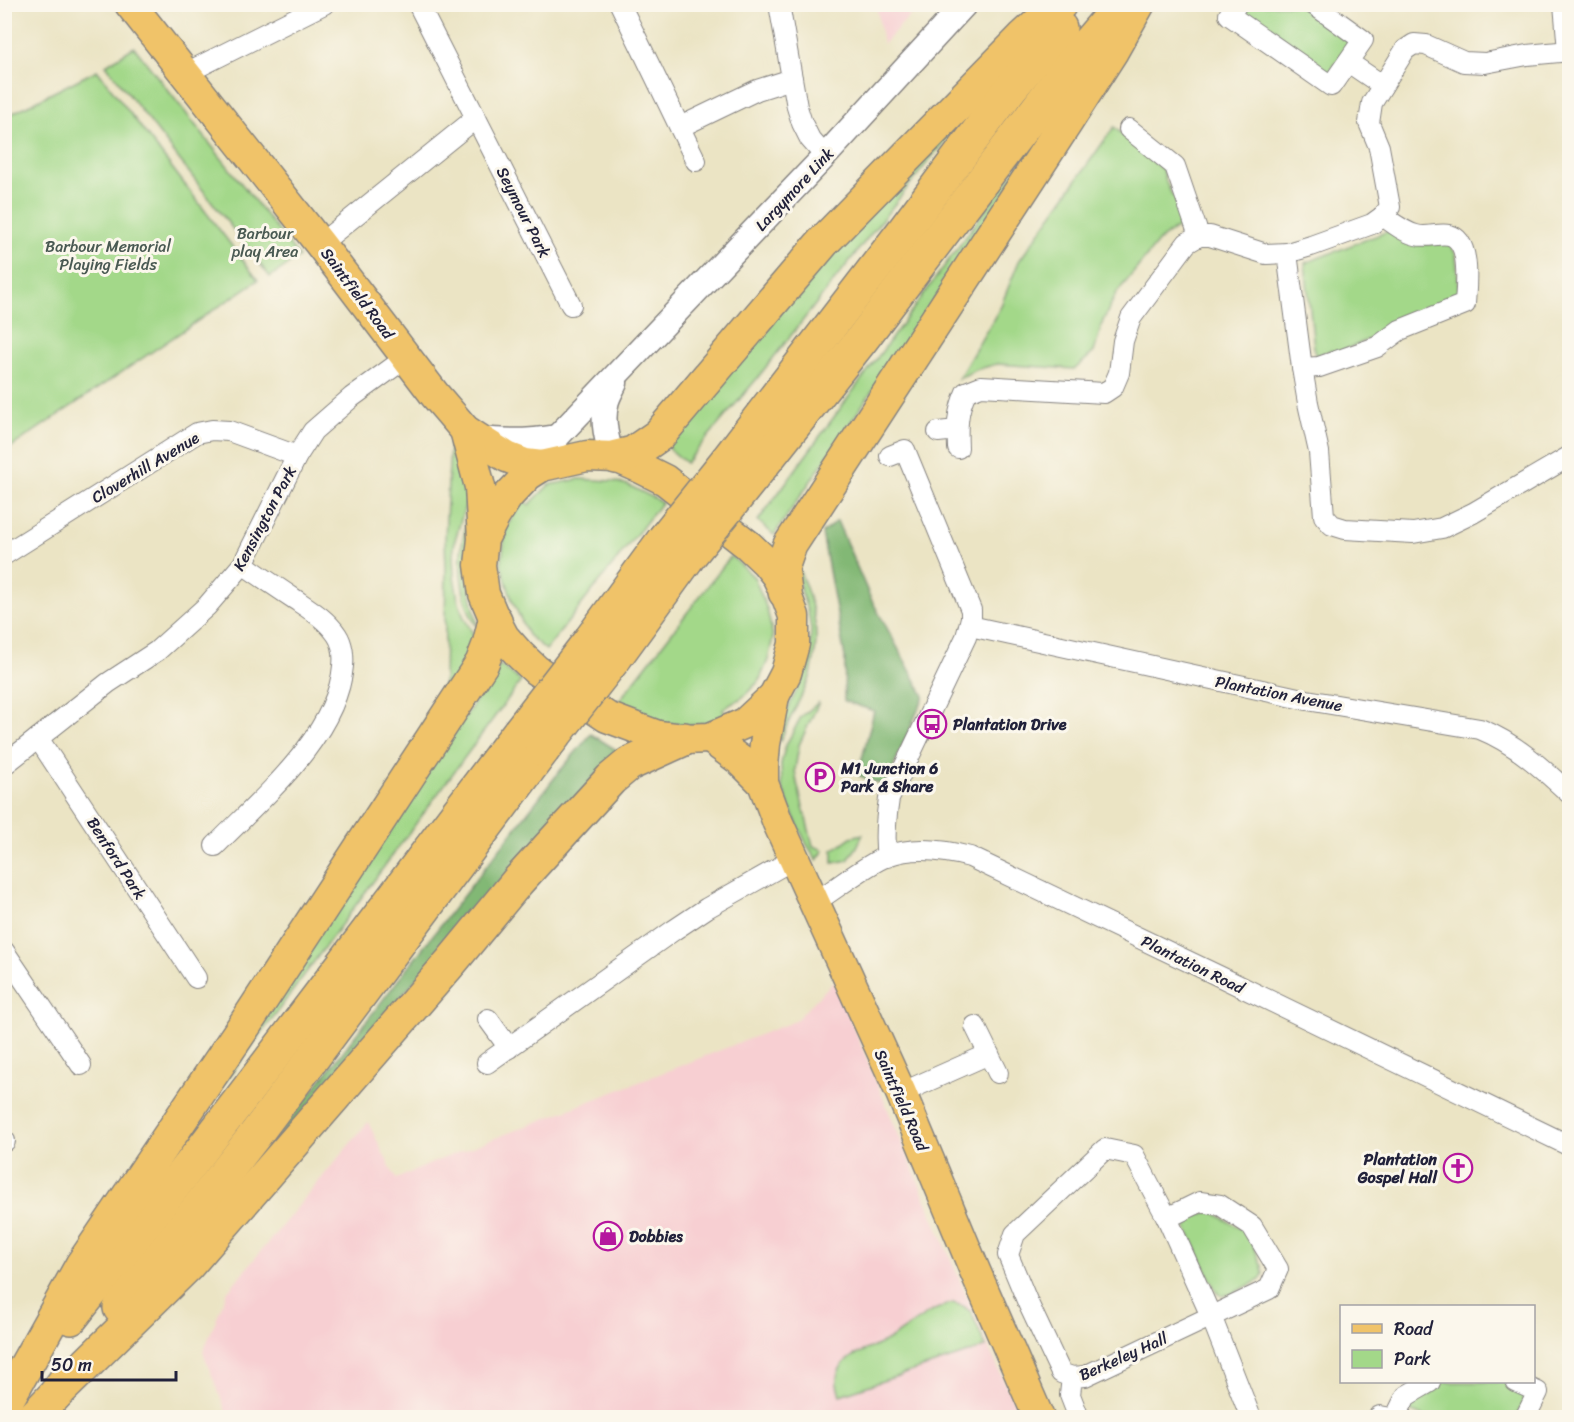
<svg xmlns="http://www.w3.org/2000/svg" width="1574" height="1422" viewBox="0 0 1574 1422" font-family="Sriracha,sans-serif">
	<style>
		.built { fill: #f7cfd2 }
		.green { fill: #a3d889; stroke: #627d62; stroke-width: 1.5 }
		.forest { fill: #82b875; stroke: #526d58; stroke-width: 1.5 }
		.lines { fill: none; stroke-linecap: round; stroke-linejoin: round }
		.minor-casing { stroke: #868380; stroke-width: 22 }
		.tertiary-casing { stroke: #868380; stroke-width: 27 }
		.primary-casing { stroke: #868380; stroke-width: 33 }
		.motorway-casing { stroke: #868380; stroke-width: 36 }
		.minor { stroke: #fff; stroke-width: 20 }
		.tertiary { stroke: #fff; stroke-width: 24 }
		.primary { stroke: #f0c369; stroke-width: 30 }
		.motorway { stroke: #f0c369; stroke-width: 33 }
		.motorway-bridge-casing { stroke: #868380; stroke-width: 36; stroke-linecap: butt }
		.motorway-bridge { stroke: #f0c369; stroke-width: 33 }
		.labels { text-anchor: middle; stroke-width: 6; stroke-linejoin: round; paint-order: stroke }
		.street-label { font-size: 16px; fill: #22223b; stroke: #fbf7ec }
		.park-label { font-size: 16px; fill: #495952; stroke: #fbf7ec }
		.poi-label { font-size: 16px; font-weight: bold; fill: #22223b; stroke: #fbf7ec; text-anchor: start }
	</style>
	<rect width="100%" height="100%" fill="#fbf7ec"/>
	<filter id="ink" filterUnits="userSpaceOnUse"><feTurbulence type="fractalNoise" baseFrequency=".0167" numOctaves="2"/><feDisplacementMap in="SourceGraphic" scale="12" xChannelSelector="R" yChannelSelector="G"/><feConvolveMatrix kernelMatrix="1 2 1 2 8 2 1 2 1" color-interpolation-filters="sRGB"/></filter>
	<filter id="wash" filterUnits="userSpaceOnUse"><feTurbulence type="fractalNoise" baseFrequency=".008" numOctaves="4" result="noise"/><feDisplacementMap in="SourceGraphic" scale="24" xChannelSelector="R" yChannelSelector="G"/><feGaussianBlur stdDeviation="1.35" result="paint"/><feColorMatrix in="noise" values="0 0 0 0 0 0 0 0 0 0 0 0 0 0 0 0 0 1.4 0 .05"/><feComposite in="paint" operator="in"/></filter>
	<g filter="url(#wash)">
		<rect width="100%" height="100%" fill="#ebe4c4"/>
		<g class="built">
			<path d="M876 4H920V5L883 44Z"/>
			<path d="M834 981 985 1340 1021 1417H228L203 1352 227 1292 368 1122 396 1179 439 1160 795 1021Z"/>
		</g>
		<g class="green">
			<path d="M1251 5H1298L1351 42 1329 73 1245 13Z"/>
			<path d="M134 47 299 257 270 277 106 65Z"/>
			<path d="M97 70 258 280 5 451V117Z"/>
			<path d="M979 97 755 381 686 463 664 444 791 294Z"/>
			<path d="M1049 123 960 262 774 535 758 521Z"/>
			<path d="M1114 127 1163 170 1166 182 1172 195 1181 202 1189 222 1175 229 1159 241 1116 294 1103 321 1094 352 1075 369 997 364 975 370 958 379 1000 308 1019 261Z"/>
			<path d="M1391 230 1414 245 1449 242 1456 255 1459 292 1450 304 1335 354 1331 350 1315 356 1305 263Z"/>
			<path d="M450 446 461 461 469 493 455 540 453 556 454 576 458 600 464 618 475 637 466 663 422 725 444 683 446 567 445 539Z"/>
			<path d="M579 479 612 481 628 485 662 502 546 650 528 635 512 600 501 565 506 528 523 500 529 505 549 485Z"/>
			<path d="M471 504 466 571 477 623 476 625C470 617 468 608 465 599 456 561 462 540 471 504Z"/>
			<path d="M731 556 754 577 767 609 773 637 768 660 759 681 743 697 723 709 727 719 692 725 657 723 615 706Z"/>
			<path d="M794 566 799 569C812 601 821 630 813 664 812 670 811 677 808 682 799 702 788 721 780 741L777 730 804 676 810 651 811 630 809 617Z"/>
			<path d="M500 665 521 681 232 1073 159 1169Z"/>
			<path d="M819 702 799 745 795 770 797 783 813 846 824 850 817 860 807 845 789 806 782 786 781 764 785 747 801 717Z"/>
			<path d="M863 834 857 847 848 860 833 863V850L851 837Z"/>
			<path d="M1211 1211 1248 1233 1262 1266 1263 1274 1260 1280 1231 1294 1222 1296 1216 1291 1185 1225 1192 1217Z"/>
			<path d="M953 1303 963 1306 971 1312 986 1347 840 1395C835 1382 835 1372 846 1361 857 1351 875 1348 888 1340 909 1328 928 1309 953 1303Z"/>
			<path d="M1442 1382H1505L1521 1390 1524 1395 1523 1403 1516 1417H1425L1404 1409 1409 1402 1430 1394Z"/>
		</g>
		<g class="forest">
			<path d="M837 521 870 597 924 696 885 786 858 775 874 711 844 701 845 657 822 533Z"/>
			<path d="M591 734 618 751 484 899 225 1204 559 772Z"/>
		</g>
	</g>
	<g filter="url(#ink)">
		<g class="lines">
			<g class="minor-casing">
				<g id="minor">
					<path d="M418 4 571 305"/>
					<path d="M620 4 696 161"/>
					<path d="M779 4 797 107 802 123 810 139 825 156"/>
					<path d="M1237 4 1229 15 1331 86 1363 40 1313 4"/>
					<path d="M1564 4 1568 51"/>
					<path d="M1348 62 1382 85"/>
					<path d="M184 74 324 4"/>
					<path d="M680 127 757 90 792 79"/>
					<path d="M1129 129 1175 166 1199 236"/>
					<path d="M320 244 476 118"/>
					<path d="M1287 253 1302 368 1308 403 1319 452 1324 516 1332 525 1345 529 1413 533 1442 528 1473 513 1570 456"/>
					<path d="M1302 368 1319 367 1377 347 1400 330 1465 304C1466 287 1472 240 1449 235 1438 233 1427 238 1416 235 1404 232 1394 224 1383 216"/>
					<path d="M938 432 957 430"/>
					<path d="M958 448C957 426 957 412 966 392L981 386 1104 393 1113 387 1119 373 1123 341 1131 318 1187 243 1199 236H1210L1266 254 1287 253 1311 246 1372 224 1383 216 1390 207 1379 147 1369 123 1372 103 1405 50 1414 44 1426 45 1464 62 1485 63 1527 55 1570 51"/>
					<path d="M4 555 197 433 212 430 229 431 297 456"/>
					<path d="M970 626 1307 700 1480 729C1515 743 1542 768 1570 794"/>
					<path d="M38 738 196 978"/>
					<path d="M4 765 108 683 157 651 207 606 243 564 297 456 313 431 352 397 407 357"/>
					<path d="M215 846C261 799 337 736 343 666 344 657 343 644 337 635 327 620 311 610 296 600 278 588 260 576 243 564"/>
					<path d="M887 857C884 838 886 818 889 799L966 637 971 618V610L905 450 890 456"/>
					<path d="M813 901 824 896C842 884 868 864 887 856 913 846 944 850 970 857L1223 978 1570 1146"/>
					<path d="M4 951 81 1065"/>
					<path d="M488 1019 509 1048"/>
					<path d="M975 1026 998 1073"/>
					<path d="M487 1063 674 930 707 908 794 859"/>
					<path d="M901 1093 989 1054"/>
					<path d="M4 1141H5"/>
					<path d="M1072 1377 1061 1373 1028 1303 1008 1255 1015 1234 1105 1149 1134 1155 1167 1218 1211 1316 1251 1418"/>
					<path d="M1516 1382 1538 1392 1525 1418"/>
					<path d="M1079 1418 1070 1395 1072 1377 1085 1376 1269 1289 1278 1269 1252 1226 1220 1205 1200 1202 1167 1218"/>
					<path d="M1377 1418 1380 1416 1392 1418"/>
					<path d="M1395 1418 1406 1396 1430 1382"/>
				</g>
			</g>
			<g class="tertiary-casing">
				<g id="tertiary">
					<path d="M479 439C507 442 529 442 557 437"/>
					<path d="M612 457C607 440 602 422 606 405 607 397 612 390 615 383"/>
					<path d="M547 464 557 437 825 156 965 4"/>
				</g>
			</g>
			<g class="primary-casing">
				<g id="primary">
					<path d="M130 4 320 244 435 395 465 430 477 438 507 457 525 464 542 466"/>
					<path d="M465 430 480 487 483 539 480 565 484 594 495 620 504 637 520 655 536 670 607 717 658 736 684 739 710 738 745 723 774 696 786 673 794 644V616L785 592 777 576 766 562 748 545 665 480 643 469 616 457 587 456 542 466 528 475 508 496 495 516 483 539"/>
					<path d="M774 696 765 744 763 767V783L778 823 901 1093 975 1271 1039 1418"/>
					<path d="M710 738 741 761 763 783"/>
				</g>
			</g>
			<g class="motorway-casing">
				<g id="motorway">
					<path d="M616 457 633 453 659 435 824 241 1023 38 1060 4"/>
					<path d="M728 459 902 233 1010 89 1060 28"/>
					<path d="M752 478 862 339 1081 51 1121 4"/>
					<path d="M785 592 782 568 790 545 1066 122 1112 50 1138 4"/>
					<path d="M591 639 664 539"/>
					<path d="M615 658 687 559"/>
					<path d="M120 1308 255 1135 543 750"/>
					<path d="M71 1318C224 1125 370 927 519 732"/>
					<path d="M9 1396 82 1265 246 1023 482 663 489 645 495 620"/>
					<path d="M54 1396 187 1266 451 962 518 881 611 779 629 764 684 739"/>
					<path d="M33 1418 54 1396 67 1378"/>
				</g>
			</g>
			<use href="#minor" class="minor"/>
			<use href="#tertiary" class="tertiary"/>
			<use href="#primary" class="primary"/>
			<use href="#motorway" class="motorway"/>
			<g class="motorway-bridge-casing">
				<g id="motorway-bridge">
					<path d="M664 539 728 459"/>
					<path d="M687 559 752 478"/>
					<path d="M519 732 591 639"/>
					<path d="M543 750 615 658"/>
				</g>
			</g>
			<use href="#motorway-bridge" class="motorway-bridge"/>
		</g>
	</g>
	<defs>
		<g id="bus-ring" transform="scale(1.5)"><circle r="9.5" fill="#fbf7ec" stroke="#b5179e" stroke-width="1.5"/><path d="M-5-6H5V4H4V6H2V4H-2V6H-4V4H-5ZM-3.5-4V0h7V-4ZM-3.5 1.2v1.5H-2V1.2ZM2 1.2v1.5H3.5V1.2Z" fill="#b5179e"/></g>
		<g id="parking-ring" transform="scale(1.5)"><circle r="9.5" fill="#fbf7ec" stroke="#b5179e" stroke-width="1.5"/><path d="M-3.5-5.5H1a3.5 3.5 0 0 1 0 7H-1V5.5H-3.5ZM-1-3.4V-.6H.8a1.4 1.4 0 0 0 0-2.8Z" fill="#b5179e"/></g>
		<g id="church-ring" transform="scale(1.5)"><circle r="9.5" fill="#fbf7ec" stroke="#b5179e" stroke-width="1.5"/><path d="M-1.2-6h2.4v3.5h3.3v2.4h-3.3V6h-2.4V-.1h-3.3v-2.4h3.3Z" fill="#b5179e"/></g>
		<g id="shop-ring" transform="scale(1.5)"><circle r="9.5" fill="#fbf7ec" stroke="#b5179e" stroke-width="1.5"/><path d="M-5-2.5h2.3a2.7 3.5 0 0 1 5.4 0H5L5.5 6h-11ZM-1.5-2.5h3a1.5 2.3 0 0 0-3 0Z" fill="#b5179e"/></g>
	</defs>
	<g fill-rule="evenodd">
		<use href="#bus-ring" x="932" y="724"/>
		<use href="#parking-ring" x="820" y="777"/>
		<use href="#church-ring" x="1458" y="1168"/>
		<use href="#shop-ring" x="608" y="1236"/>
	</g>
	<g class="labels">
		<g class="street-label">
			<text transform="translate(794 189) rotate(-47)" y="6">Largymore Link</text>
			<text transform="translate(524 212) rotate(63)" y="6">Seymour Park</text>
			<text transform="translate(358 293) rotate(53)" y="6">Saintfield Road</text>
			<text transform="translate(145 467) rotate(-31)" y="6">Cloverhill Avenue</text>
			<text transform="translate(264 518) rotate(-62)" y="6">Kensington Park</text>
			<text transform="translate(1279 693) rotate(11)" y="6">Plantation Avenue</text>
			<text transform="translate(117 858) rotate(57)" y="6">Benford Park</text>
			<text transform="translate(1193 964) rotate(26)" y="6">Plantation Road</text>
			<text transform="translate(902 1100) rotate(66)" y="6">Saintfield Road</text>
			<text transform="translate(1123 1356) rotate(-24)" y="6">Berkeley Hall</text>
		</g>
		<g class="park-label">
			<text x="265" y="239">Barbour<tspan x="265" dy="18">play Area</tspan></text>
			<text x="108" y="252">Barbour Memorial<tspan x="108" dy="18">Playing Fields</tspan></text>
		</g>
		<g class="poi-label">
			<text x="953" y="730">Plantation Drive</text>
			<text x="841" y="774">M1 Junction 6<tspan x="841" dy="18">Park &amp; Share</tspan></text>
			<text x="1437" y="1165" text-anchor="end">Plantation<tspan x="1437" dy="18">Gospel Hall</tspan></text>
			<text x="629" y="1242">Dobbies</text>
		</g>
	</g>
	<rect width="1574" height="1422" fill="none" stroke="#fbf7ec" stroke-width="24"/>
	<rect x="1340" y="1305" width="195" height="78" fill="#fbf7ec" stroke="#a4a2a5" stroke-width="1.5"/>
	<rect x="1352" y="1324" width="30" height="9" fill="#f0c369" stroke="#a4a2a5" stroke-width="1.5"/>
	<text x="1394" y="1335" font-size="18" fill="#22223b">Road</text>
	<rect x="1352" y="1350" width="30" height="18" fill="#a3d889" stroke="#a4a2a5" stroke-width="1.5"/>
	<text x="1394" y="1365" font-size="18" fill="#22223b">Park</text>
	<path d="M42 1371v9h134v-9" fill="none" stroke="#22223b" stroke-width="3"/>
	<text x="51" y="1371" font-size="18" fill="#22223b" stroke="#fbf7ec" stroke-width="4.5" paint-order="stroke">50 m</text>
</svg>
